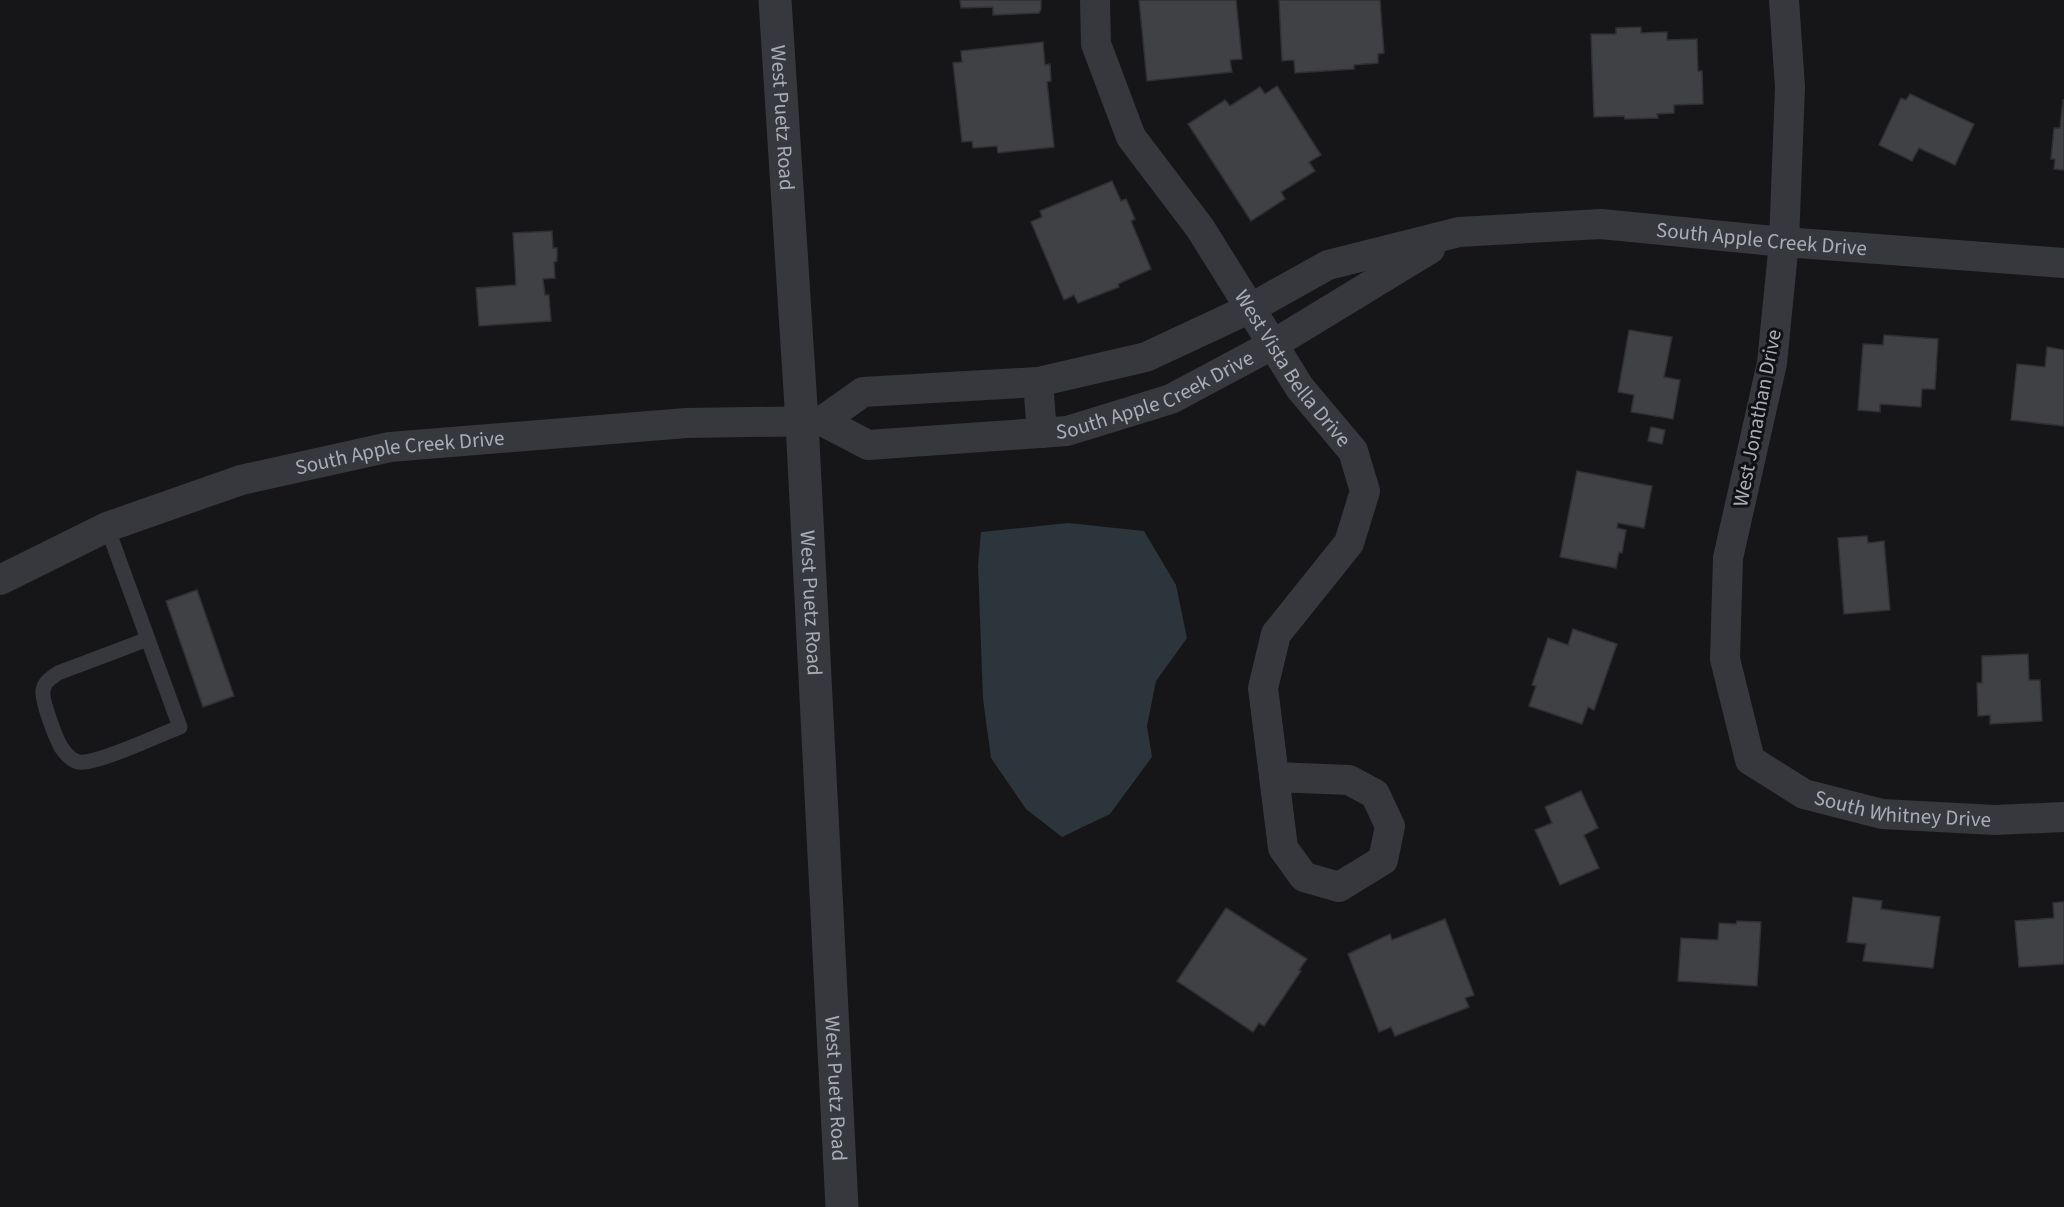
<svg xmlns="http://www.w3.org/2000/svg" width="2064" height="1207" viewBox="0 0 2064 1207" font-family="'Source Sans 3',sans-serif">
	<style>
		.water { fill: #2c353c }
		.building { fill: #404145; stroke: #303034; stroke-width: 1.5 }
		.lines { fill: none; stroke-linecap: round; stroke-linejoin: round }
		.service { stroke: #37383d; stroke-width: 15 }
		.minor { stroke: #37383d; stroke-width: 30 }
		.tertiary { stroke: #37383d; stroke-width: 33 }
		.labels { text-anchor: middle; stroke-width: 6; stroke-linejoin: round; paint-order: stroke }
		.street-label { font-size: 21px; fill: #a8adb8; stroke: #111113 }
	</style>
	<rect width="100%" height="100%" fill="#161618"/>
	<path class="water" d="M1068 523 1144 531 1176 585 1187 638 1156 681 1147 726 1152 757 1110 814 1062 837 1026 809 991 758 983 699 978 565 981 532Z"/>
	<g class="building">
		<path d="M960 0H1041V9L1039 13 993 15V7L961 8Z"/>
		<path d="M1139 0H1236L1242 59 1230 60 1232 72 1147 81Z"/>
		<path d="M1279 0H1380L1384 53 1378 54V63L1354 65V69L1295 73 1294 60 1282 61Z"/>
		<path d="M1641 27V33L1667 32V40L1697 39 1698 71H1702L1703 104 1674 105V113L1657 114 1658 118 1625 119 1624 116 1594 117 1591 34H1616V28Z"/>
		<path d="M1043 42 1045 65 1050 64 1051 81 1047 82 1054 147 998 153 997 146 973 148 972 141 962 142 953 63 962 62 961 51Z"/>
		<path d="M1277 86 1321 155 1309 162 1315 171 1281 192 1285 199 1251 221 1188 124 1225 100 1230 106 1260 87 1265 94Z"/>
		<path d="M1910 94 1974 124 1955 165 1919 148 1912 161 1879 145 1901 98 1906 100Z"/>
		<path d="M2063 100H2064V170L2054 169 2055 159H2051L2054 128H2060Z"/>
		<path d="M1112 181 1121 201 1126 199 1135 219 1131 221 1151 269 1118 284 1119 287 1078 303 1074 295 1064 300 1031 222 1042 217 1040 211Z"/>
		<path d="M552 231 553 248H557V261L554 262 555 278 543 279 545 295H549L551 321 479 326 476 288 516 285 513 233Z"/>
		<path d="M1629 330 1672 337 1664 377 1680 380 1673 419 1631 412 1634 395 1618 392Z"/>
		<path d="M1884 335 1938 339 1935 389H1922L1921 407 1880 404V412L1858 410 1863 344 1883 345Z"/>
		<path d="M2047 347 2064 350V426L2011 420 2017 364 2045 367Z"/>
		<path d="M1651 427 1665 430 1662 444 1648 441Z"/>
		<path d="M1577 471 1652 486 1644 528 1618 523 1617 528 1626 530 1622 553 1619 552 1616 568 1560 557Z"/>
		<path d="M1867 536 1868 543 1884 541 1890 610 1844 614 1838 538Z"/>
		<path d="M197 590 234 696 203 707 166 601Z"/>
		<path d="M1573 629 1617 644 1594 710 1588 707 1582 724 1529 706 1536 686 1532 685 1548 638 1568 645Z"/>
		<path d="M2028 654 2029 680H2040L2042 721 1990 724V715L1978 716 1977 683H1982V656Z"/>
		<path d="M1581 791 1598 828 1584 835 1599 868 1560 885 1535 830 1552 823 1545 807Z"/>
		<path d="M1853 897 1882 901 1881 909 1940 917 1933 968 1863 961 1866 944 1847 942Z"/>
		<path d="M2061 902H2064V964L2019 967 2015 921 2054 918 2053 903Z"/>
		<path d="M1226 908 1307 959 1299 970 1301 971 1264 1026 1259 1023 1253 1032 1177 981Z"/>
		<path d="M1445 919 1474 995 1465 998 1469 1007 1395 1036 1391 1027 1379 1032 1348 954 1390 934 1392 940Z"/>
		<path d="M1737 921 1761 922 1757 986 1678 981 1681 938 1718 940 1719 923 1736 924Z"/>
	</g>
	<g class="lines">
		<path class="service" d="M107 527 180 727C161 734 96 765 79 762 71 761 65 753 61 747 56 738 41 700 43 690 45 681 51 678 58 673L148 639"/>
		<g class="minor">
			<path id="s1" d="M1095 0 1096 44 1131 137 1200 228 1300 388 1353 451 1365 491 1349 543 1276 634 1263 688 1283 848 1304 877 1339 887 1383 860 1390 826 1375 794 1349 780 1275 777"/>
			<path id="s2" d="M1784 0 1790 87 1784 242 1772 363 1728 558 1725 659 1750 760 1804 794 1882 814 1995 820 2064 817"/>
			<path d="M1038 382 1042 433"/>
			<path id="s3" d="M822 421 868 445 1067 431 1171 399 1274 344 1430 249"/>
			<path id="s4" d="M0 580 107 527 241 480 390 447 686 423 822 421 863 392 1038 382 1146 357 1251 308 1328 265 1459 232 1601 224 1784 242 2064 263"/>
		</g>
		<path class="tertiary" id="s5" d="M775 0 802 422 842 1207"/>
	</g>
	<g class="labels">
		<g class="street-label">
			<text dy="7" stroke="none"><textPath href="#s5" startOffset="118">West Puetz Road</textPath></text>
			<text dy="7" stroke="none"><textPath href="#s4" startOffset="1826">South Apple Creek Drive</textPath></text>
			<text dy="7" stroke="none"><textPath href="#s1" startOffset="426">West Vista Bella Drive</textPath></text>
			<text dy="7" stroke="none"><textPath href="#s3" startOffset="346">South Apple Creek Drive</textPath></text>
			<text transform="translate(1757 418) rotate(-79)" y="7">West Jonathan Drive</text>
			<text dy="7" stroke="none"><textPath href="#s4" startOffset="423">South Apple Creek Drive</textPath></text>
			<text dy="7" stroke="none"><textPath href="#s5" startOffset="604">West Puetz Road</textPath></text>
			<text dy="7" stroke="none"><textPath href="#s2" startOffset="933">South Whitney Drive</textPath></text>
			<text dy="7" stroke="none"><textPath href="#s5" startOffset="1090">West Puetz Road</textPath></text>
		</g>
	</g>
</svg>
